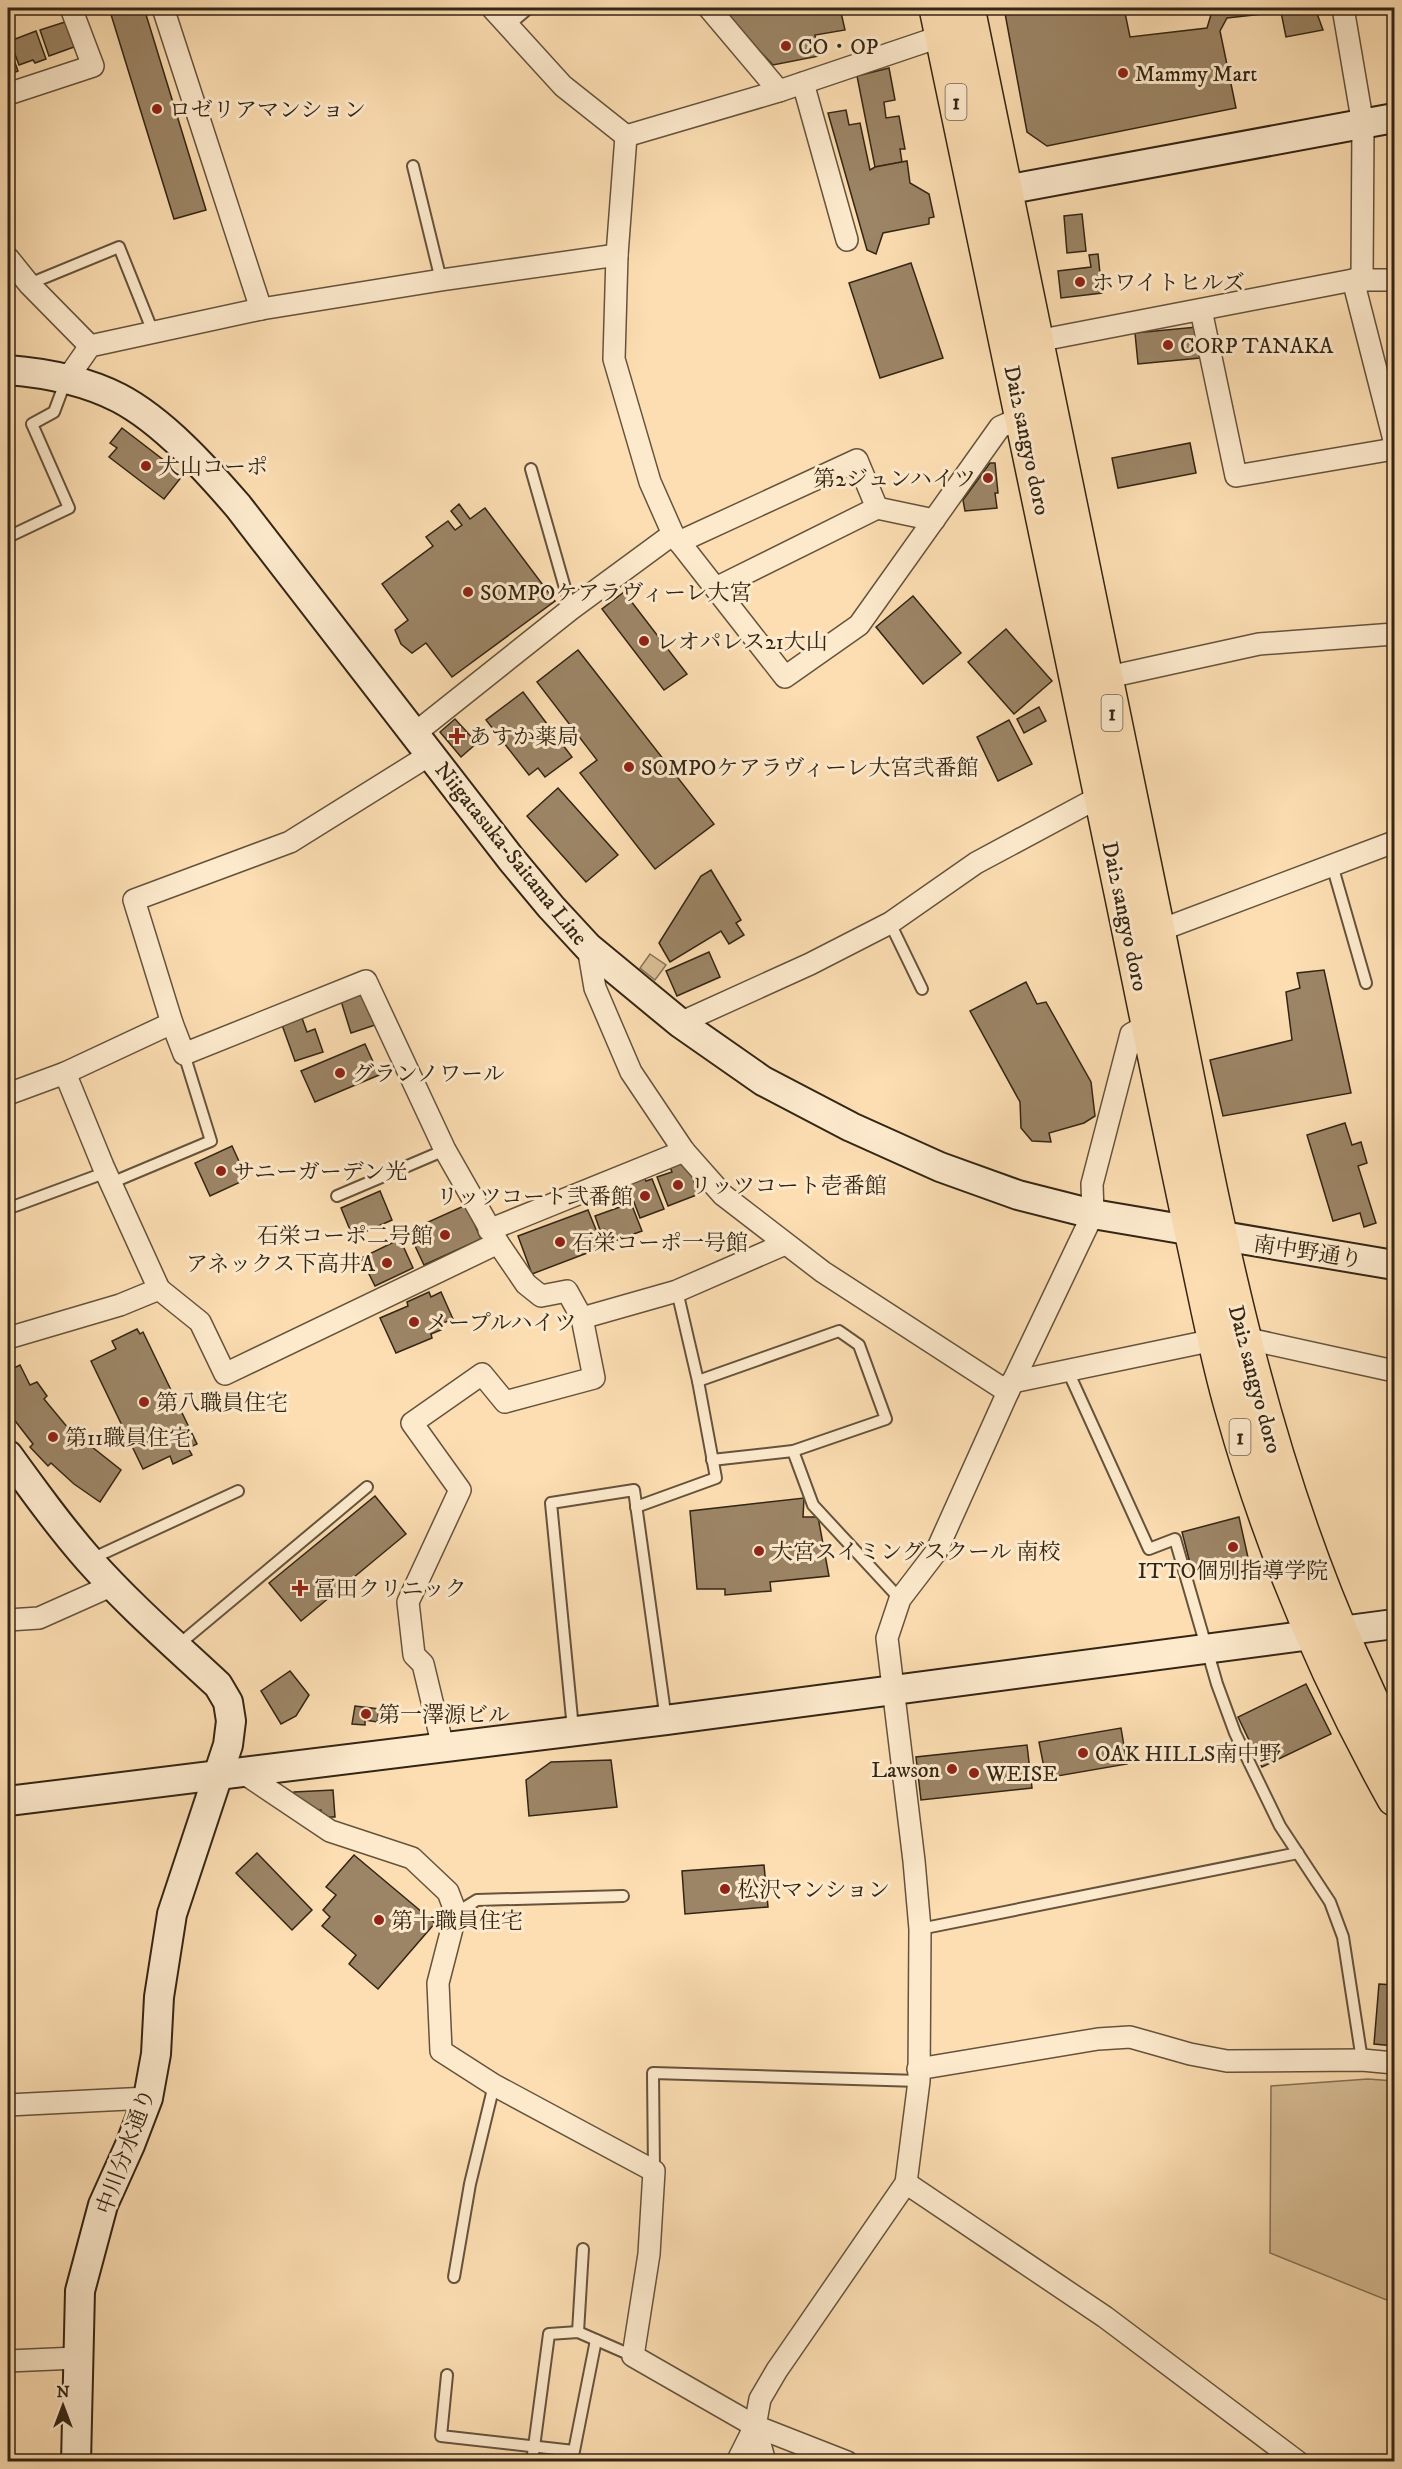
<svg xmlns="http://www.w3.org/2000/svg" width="1402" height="2469" viewBox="0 0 1402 2469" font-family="'IM FELL DW Pica','Noto Serif JP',serif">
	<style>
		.green { fill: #dabf97; stroke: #867256; stroke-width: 1.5 }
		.building { fill: #9c8566; stroke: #332514; stroke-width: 1.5 }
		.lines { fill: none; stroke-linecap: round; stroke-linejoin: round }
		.lane-casing { stroke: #65533c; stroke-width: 14 }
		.street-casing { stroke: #65533c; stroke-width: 24 }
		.secondary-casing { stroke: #332514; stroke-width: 32 }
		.primary-casing { stroke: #332514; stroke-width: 36 }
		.lane { stroke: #fdeacd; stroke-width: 10 }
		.street { stroke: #fdeacd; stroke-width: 21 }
		.secondary { stroke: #fdeacd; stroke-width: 28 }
		.primary { stroke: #fcdeb2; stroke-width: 33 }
		.poi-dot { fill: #8f2418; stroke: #fdeacd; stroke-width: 2 }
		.labels { text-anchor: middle; stroke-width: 6; stroke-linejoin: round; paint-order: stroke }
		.shield { fill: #fdeacd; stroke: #70604c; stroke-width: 1.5 }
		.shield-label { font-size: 21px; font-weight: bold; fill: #332514 }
		.poi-label { font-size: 22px; fill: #332514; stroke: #fdeacd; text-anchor: start }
		.street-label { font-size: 22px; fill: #332514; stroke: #fdeacd }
	</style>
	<rect width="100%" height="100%" fill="#fcdeb2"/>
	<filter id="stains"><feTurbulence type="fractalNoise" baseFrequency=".00333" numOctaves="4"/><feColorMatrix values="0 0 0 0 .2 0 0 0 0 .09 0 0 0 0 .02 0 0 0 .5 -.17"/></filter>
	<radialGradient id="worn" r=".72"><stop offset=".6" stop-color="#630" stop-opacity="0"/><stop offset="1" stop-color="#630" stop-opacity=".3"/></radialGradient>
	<g class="green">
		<path d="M650 954 666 965 655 980 640 968Z"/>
		<path d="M1368 2079 1394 2081V2303L1270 2253 1271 2086Z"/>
	</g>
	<g class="building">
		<path d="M109 8H144L206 210 174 219Z"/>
		<path d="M719 8H840L845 30 815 35 819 56 773 65Z"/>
		<path d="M1004 8H1124L1130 37 1207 28 1213 8H1315L1323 30 1286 37 1281 12 1227 18 1220 31 1236 108 1047 146 1027 132Z"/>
		<path d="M65 22 74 47 49 56 40 30Z"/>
		<path d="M36 31 46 59 35 63 33 60 19 65 10 41Z"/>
		<path d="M8 43 18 71 8 75Z"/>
		<path d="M889 68 895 100 884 102 886 118 899 116 905 149H900L902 162 875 167 857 76Z"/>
		<path d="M846 110 849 125 860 123 870 170 875 167 907 161 910 183 929 194 934 217 929 218V224L883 233 876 254 867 250 828 113Z"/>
		<path d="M1082 214 1086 251 1067 253 1064 216Z"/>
		<path d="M1098 254 1102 293 1061 298 1058 271 1091 267 1089 255Z"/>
		<path d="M911 263 943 358 880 378 849 283Z"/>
		<path d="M1197 327 1200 358 1138 364 1135 333Z"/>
		<path d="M122 428 183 475 164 499 109 457 117 448 110 443Z"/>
		<path d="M1190 443 1196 473 1118 488 1112 458Z"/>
		<path d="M990 463H995L998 493H995L997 508 965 511 963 500Z"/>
		<path d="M459 504 470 519 485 508 555 601 452 677 426 643 412 653 401 644 395 630 408 620 382 584 433 546 426 537 448 521 455 530 462 525 451 511Z"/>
		<path d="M624 592 687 674 664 690 602 609Z"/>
		<path d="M913 596 961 653 923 684 876 627Z"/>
		<path d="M1006 629 1052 681 1014 714 968 662Z"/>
		<path d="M578 650 714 824 655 869 580 773 597 760 537 682Z"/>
		<path d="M523 692 572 757 545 777 538 768 529 775 486 720Z"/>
		<path d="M1039 707 1046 721 1024 733 1017 719Z"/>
		<path d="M455 719 477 743 461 757 440 732Z"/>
		<path d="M1009 720 1032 764 998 781 977 737Z"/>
		<path d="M558 788 618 855 586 882 527 816Z"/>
		<path d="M711 870 741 920 736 923 744 935 729 944 721 931 670 962 659 943 701 876Z"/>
		<path d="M709 952 720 977 677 996 666 971Z"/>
		<path d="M1324 970 1351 1093 1223 1116 1210 1060 1292 1040 1286 992 1300 988 1297 973Z"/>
		<path d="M1026 982 1037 1004 1046 1002 1091 1082 1095 1116 1084 1123 1049 1133 1051 1142 1032 1141 1021 1128 1020 1102 970 1011Z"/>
		<path d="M364 993 375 1025 351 1033 341 1001Z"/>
		<path d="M302 1018 307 1032 315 1029 323 1052 295 1061 282 1025Z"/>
		<path d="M365 1044 379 1075 315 1102 301 1071Z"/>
		<path d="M1345 1123 1352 1145 1361 1142 1367 1163 1358 1166 1376 1223 1364 1227 1360 1213 1333 1221 1307 1135Z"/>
		<path d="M232 1146 247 1179 210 1196 195 1163Z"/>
		<path d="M686 1161 699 1194 668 1206 657 1177 672 1172 670 1167Z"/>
		<path d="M644 1177 646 1181 652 1179 664 1209 640 1218 627 1184Z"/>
		<path d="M380 1191 392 1220 353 1237 341 1208Z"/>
		<path d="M631 1203 642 1231 609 1243 604 1229 600 1230 595 1216Z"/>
		<path d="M466 1205 481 1239 424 1265 408 1231Z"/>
		<path d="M588 1210 603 1247 532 1274 518 1236Z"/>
		<path d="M400 1239 413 1268 375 1286 361 1258Z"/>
		<path d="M429 1292 431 1297 441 1292 453 1319 438 1325 441 1330 431 1334 432 1338 396 1353 380 1318 408 1306 407 1302Z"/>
		<path d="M137 1329 140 1334 143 1332 197 1444 188 1448 192 1455 173 1464 170 1456 143 1469 91 1361 116 1349 112 1341Z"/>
		<path d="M20 1365 30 1385 37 1382 47 1396 44 1399 68 1428 121 1470 100 1502 74 1484 51 1463 48 1466 30 1447 33 1444 9 1413 8 1414V1371Z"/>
		<path d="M375 1496 406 1534 301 1621 269 1583Z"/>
		<path d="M804 1498 803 1517H818L829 1576 770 1582 771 1591 725 1595V1589H697L690 1511Z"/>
		<path d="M1239 1517 1249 1562 1193 1575 1182 1532Z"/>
		<path d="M290 1671 309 1695 296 1716 281 1724 261 1691Z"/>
		<path d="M1306 1684 1331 1734 1262 1767 1238 1717Z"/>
		<path d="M355 1706 379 1709 377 1722 365 1720V1725L352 1724Z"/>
		<path d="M1121 1728 1127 1764 1046 1778 1039 1742Z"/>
		<path d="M1027 1745 1032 1788 921 1800 916 1757Z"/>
		<path d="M611 1760 617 1807 529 1816 526 1780 551 1762Z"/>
		<path d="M333 1790 335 1817H321V1810L311 1811 294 1800V1792Z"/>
		<path d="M257 1853 312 1910 292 1930 236 1873Z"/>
		<path d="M354 1855 435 1923 378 1989 349 1964 356 1955 322 1926 330 1917 323 1910 336 1895 326 1887Z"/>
		<path d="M764 1865 768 1907 685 1914 682 1871Z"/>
		<path d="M1379 1984 1394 1985V2046L1374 2044Z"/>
	</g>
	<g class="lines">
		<g class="lane-casing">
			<g id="lane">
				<path d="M509 25 529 8"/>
				<path d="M413 166 441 280"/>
				<path d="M29 284 119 247 153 332"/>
				<path d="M531 469 571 609"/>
				<path d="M8 537 69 508 32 424 54 412 66 380"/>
				<path d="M1332 865 1366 983"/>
				<path d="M890 923 922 989"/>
				<path d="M111 1183 211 1141 184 1054"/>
				<path d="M337 1196 445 1150"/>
				<path d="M15 1206 107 1172"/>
				<path d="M1067 1369 1149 1549 1175 1539 1217 1684 1235 1733 1280 1826 1330 1902 1343 1937 1362 2060"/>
				<path d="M698 1381 839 1331 859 1345 886 1419 793 1451 712 1460"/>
				<path d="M793 1451 813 1505 900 1599"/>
				<path d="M636 1507 716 1478 698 1381 677 1291"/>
				<path d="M89 1560 238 1491"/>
				<path d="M177 1646 367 1487"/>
				<path d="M573 1729 551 1503 634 1490 666 1720"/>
				<path d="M456 1913 477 1900 623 1896"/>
				<path d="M920 1929 1298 1853"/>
				<path d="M654 2171 653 2073 919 2081"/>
				<path d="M454 2277 470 2184 494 2085"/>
				<path d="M578 2332 583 2249"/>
				<path d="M447 2375 441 2436 574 2451 596 2340"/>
				<path d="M532 2462 549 2334 578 2332 633 2356"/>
			</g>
		</g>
		<g class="street-casing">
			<g id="street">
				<path d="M163 8 261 309"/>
				<path d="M492 8 563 86 626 136"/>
				<path d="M709 8 779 91"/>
				<path d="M1343 8 1363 125 1362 281"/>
				<path d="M803 83 847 240"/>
				<path d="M8 94 93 66 71 8"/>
				<path d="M626 136 779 91 942 36"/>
				<path d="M8 258 29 284 90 346"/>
				<path d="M1353 280 1394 440"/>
				<path d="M1201 310 1236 476 1394 449"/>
				<path d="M1037 341 1353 280H1394"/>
				<path d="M67 379 90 346 261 309 441 280 617 255"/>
				<path d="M877 508 934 520"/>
				<path d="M673 534 785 677 859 625 1000 427 1023 417"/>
				<path d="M679 542 857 460 877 508 716 588"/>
				<path d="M1104 678 1259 644 1394 634"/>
				<path d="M414 734 571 609 673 534 650 482 614 359 617 255 626 136"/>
				<path d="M1158 931 1394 842"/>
				<path d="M588 947 595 988 631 1072 684 1151 723 1195 823 1272 1008 1392"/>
				<path d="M680 1023 810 964 890 923 976 863 1101 796"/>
				<path d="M65 1073 103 1166 159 1289"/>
				<path d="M8 1094 65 1073 172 1023"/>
				<path d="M489 1230 684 1151"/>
				<path d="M582 1318 677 1291 785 1244"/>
				<path d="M8 1338 120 1305 159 1289 200 1322 225 1374 498 1243 445 1150 366 981 184 1054 172 1023 134 900 290 842 431 754"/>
				<path d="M1244 1338 1394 1371"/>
				<path d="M1012 1382 1214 1340"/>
				<path d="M8 1620 39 1618 113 1585"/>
				<path d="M443 1747 423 1664 414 1655 408 1602 460 1490 412 1423 482 1374 505 1402 594 1378 582 1318 567 1291 541 1296 526 1284 498 1243"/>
				<path d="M242 1772 330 1831 412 1858 448 1892 456 1913 438 1983 441 2051 494 2085 654 2171 649 2254 633 2356 755 2426 847 2462"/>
				<path d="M918 2069 1098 2039 1130 2037 1190 2054 1227 2061 1362 2060 1394 2063"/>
				<path d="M8 2105 148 2098"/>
				<path d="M906 2183 1105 2317 1298 2462"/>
				<path d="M8 2361 77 2358"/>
				<path d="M737 2462 755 2426"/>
				<path d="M765 2462 755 2426 760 2399 777 2370 906 2183 919 2081 920 1929 914 1861 887 1638 900 1599 936 1552 1008 1392 1093 1214 1092 1184 1131 1034 1149 1024"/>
			</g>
		</g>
		<g class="secondary-casing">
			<g id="secondary">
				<path d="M984 194 1394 118"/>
				<path d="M8 370C46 373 84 380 119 398 163 421 206 469 238 506L511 859 551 907 588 947 680 1023 763 1081 851 1127 940 1167 1018 1195 1093 1214 1394 1265"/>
				<path d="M8 1455C34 1491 60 1527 89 1560 129 1605 174 1644 218 1685L228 1702 231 1721 228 1745 172 1914 159 1997 156 2054 148 2098 130 2145 103 2205 80 2291 76 2462"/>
				<path d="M8 1801 666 1720 1394 1624"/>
			</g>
		</g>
		<g class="primary-casing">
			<g id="primary">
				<path d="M936 8C998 306 1061 604 1123 902 1147 1018 1170 1134 1195 1249 1207 1304 1217 1359 1233 1413 1271 1548 1326 1677 1394 1799"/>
				<path d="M968 8C1031 317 1095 626 1159 935 1209 1180 1249 1428 1352 1657 1366 1687 1378 1717 1394 1746"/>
			</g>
		</g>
		<use href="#lane" class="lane"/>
		<use href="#street" class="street"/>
		<use href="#secondary" class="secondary"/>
		<use href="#primary" class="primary"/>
	</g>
	<g class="poi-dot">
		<circle cx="786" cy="46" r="6"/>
		<circle cx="1123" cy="73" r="6"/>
		<circle cx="157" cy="109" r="6"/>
		<circle cx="1080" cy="282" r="6"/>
		<circle cx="1168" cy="345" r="6"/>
		<circle cx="146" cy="466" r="6"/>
		<circle cx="988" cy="478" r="6"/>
		<circle cx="468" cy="592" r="6"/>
		<circle cx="644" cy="641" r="6"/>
		<path d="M454 727h6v6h6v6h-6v6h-6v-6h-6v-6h6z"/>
		<circle cx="629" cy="767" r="6"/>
		<circle cx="340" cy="1073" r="6"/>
		<circle cx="221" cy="1171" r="6"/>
		<circle cx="678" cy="1185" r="6"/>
		<circle cx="645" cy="1196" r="6"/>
		<circle cx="445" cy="1235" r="6"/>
		<circle cx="560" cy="1242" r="6"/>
		<circle cx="387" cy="1263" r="6"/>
		<circle cx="414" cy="1322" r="6"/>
		<circle cx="144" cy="1402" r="6"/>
		<circle cx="53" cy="1437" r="6"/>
		<circle cx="1233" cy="1547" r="6"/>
		<circle cx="759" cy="1551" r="6"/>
		<path d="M297 1579h6v6h6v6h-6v6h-6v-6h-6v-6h6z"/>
		<circle cx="366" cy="1714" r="6"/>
		<circle cx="1083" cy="1753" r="6"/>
		<circle cx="952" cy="1769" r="6"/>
		<circle cx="974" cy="1773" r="6"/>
		<circle cx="725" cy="1889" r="6"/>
		<circle cx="379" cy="1920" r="6"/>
	</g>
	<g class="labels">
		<g class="shield">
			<rect x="945.5" y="84" width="21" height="36" rx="4.5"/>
			<rect x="1101.5" y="695" width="21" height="36" rx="4.5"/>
			<rect x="1229.5" y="1419" width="21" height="36" rx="4.5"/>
		</g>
		<g class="shield-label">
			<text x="956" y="109">1</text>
			<text x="1112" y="720">1</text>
			<text x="1240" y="1444">1</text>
		</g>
		<g class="poi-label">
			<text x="798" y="54">CO・OP</text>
			<text x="1135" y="81">Mammy Mart</text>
			<text x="169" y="117">ロゼリアマンション</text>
			<text x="1092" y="290">ホワイトヒルズ</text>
			<text x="1180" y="353">CORP TANAKA</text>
			<text x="158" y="474">大山コーポ</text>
			<text x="976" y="486" text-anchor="end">第2ジュンハイツ</text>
			<text x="480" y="600">SOMPOケアラヴィーレ大宮</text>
			<text x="656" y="649">レオパレス21大山</text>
			<text x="469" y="744">あすか薬局</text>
			<text x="641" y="775">SOMPOケアラヴィーレ大宮弐番館</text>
			<text x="352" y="1081">グランノワール</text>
			<text x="233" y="1179">サニーガーデン光</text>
			<text x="690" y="1193">リッツコート壱番館</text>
			<text x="633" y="1204" text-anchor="end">リッツコート弐番館</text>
			<text x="433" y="1243" text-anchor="end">石栄コーポ二号館</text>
			<text x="572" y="1250">石栄コーポ一号館</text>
			<text x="375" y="1271" text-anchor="end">アネックス下高井A</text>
			<text x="426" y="1330">メープルハイツ</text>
			<text x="156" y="1410">第八職員住宅</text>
			<text x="65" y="1445">第11職員住宅</text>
			<text x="771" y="1559">大宮スイミングスクール 南校</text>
			<text x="1233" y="1578" text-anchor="middle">ITTO個別指導学院</text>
			<text x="314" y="1596">冨田クリニック</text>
			<text x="378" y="1722">第一澤源ビル</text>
			<text x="1095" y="1761">OAK HILLS南中野</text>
			<text x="940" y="1777" text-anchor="end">Lawson</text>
			<text x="986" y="1781">WEISE</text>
			<text x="737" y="1897">松沢マンション</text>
			<text x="391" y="1928">第十職員住宅</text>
		</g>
		<g class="street-label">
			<text transform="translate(1028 440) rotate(78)" y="8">Dai2 sangyo doro</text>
			<text transform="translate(512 853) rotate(51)" y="8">Niigatasuka-Saitama Line</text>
			<text transform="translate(1126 916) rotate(78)" y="8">Dai2 sangyo doro</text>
			<text transform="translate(1308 1251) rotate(9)" y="8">南中野通り</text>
			<text transform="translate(1256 1379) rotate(75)" y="8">Dai2 sangyo doro</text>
			<text transform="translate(125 2151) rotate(-70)" y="8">中川分水通り</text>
		</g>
	</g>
	<rect width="1402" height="2469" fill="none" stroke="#fcdeb2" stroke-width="30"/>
	<rect x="9" y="9" width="1384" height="2451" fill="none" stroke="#332514" stroke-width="3"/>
	<rect x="15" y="15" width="1372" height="2439" fill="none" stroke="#332514" stroke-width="1.5"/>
	<g transform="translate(63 2406)" stroke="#fdeacd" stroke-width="4.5" paint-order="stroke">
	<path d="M0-4.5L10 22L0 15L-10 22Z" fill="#332514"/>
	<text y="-9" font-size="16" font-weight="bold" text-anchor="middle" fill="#332514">N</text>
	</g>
	<rect width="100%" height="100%" filter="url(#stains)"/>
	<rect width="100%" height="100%" fill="url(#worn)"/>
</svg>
